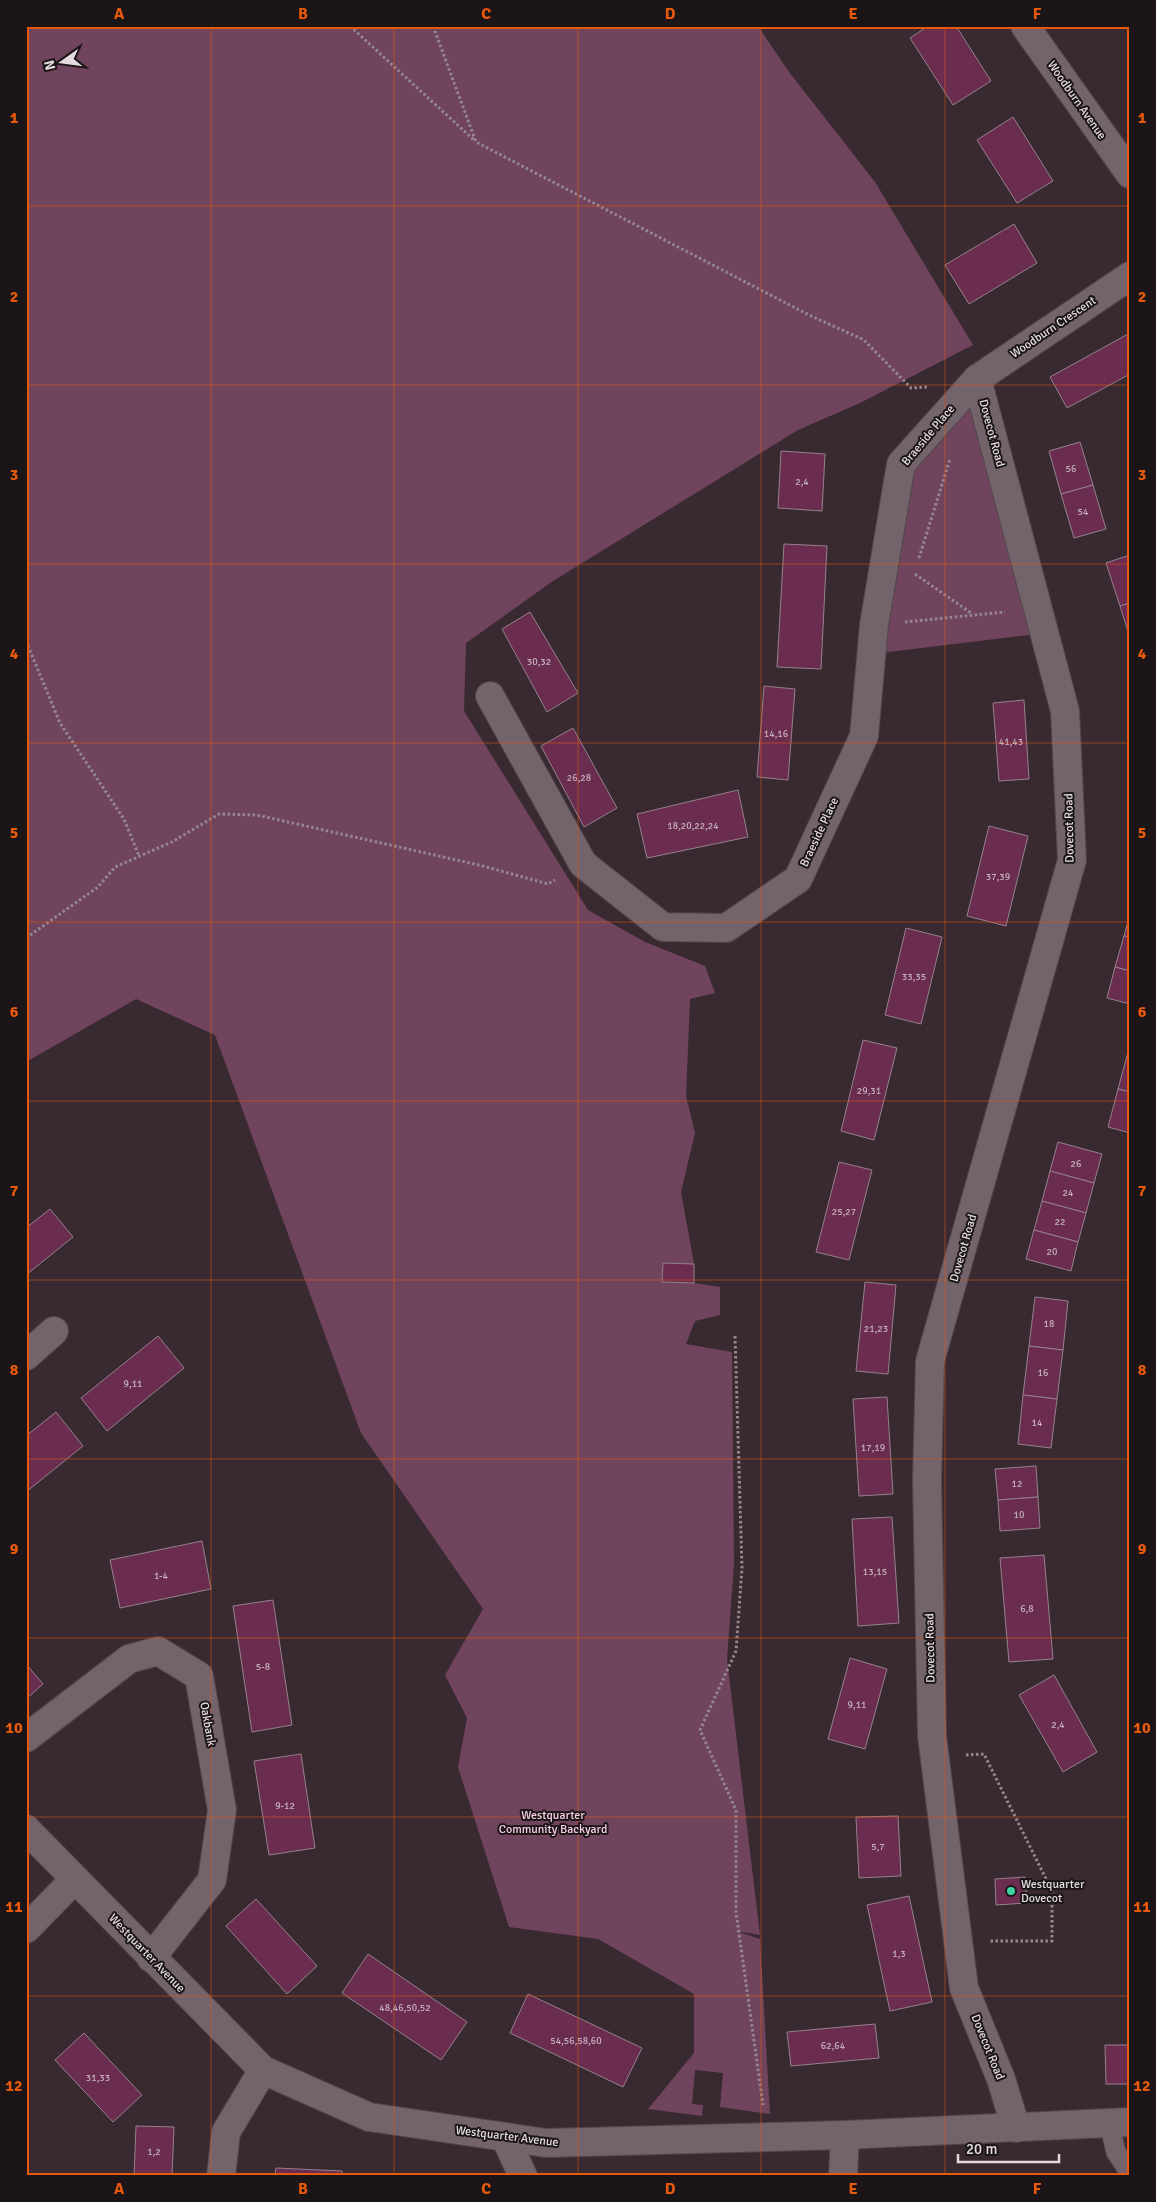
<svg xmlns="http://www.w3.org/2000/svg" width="1156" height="2202" viewBox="0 0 1156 2202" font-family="Signika,sans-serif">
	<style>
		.green { fill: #71445d }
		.building { fill: #6a2d50; stroke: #94828b }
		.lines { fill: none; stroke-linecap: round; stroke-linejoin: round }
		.lane-casing { stroke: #52474c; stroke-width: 21 }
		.street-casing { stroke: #52474c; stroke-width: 30 }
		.path { stroke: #94888e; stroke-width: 3; stroke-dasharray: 2.5 2.5; stroke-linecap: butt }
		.lane { stroke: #73636b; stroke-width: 19 }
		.street { stroke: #73636b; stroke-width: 28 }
		.grid { fill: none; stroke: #e8590c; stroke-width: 1; stroke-opacity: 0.55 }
		.poi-dot { fill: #3dd4a3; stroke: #1b1518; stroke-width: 2 }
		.labels { text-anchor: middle; stroke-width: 4; stroke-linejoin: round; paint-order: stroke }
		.number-label { font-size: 10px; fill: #c6b0bb }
		.street-label { font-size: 12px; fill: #e4dbdf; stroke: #1b1518 }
		.park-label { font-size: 12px; fill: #f8d0e4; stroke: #1b1518 }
		.poi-label { font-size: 12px; fill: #e4dbdf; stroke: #1b1518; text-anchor: start }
		.neatline { fill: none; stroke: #e8590c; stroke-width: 2 }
		.grid-label { font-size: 16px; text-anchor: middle; font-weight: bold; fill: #e8590c }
	</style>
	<rect width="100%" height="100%" fill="#392a31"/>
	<g class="green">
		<path d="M26 26H758L789 72 875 182 973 345 860 403 798 430 553 581 466 643 464 711 588 910 645 942 705 966 715 993 690 999 686 1096 695 1133 681 1192 694 1264 663 1263 662 1282 694 1283 720 1287V1315L695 1321 686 1344 732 1352 734 1564 727 1659 760 1935 736 1931 760 1939 770 2114 720 2107 723 2073 695 2070 692 2104 703 2105 702 2116 648 2109 694 2053V1994L598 1939 509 1927 458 1767 467 1718 445 1675 483 1609 361 1433 215 1035 136 999 26 1062Z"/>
		<path d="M977 379 1045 633 872 654 901 464Z"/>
	</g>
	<g class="building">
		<path d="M928 26H956L991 81 953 105 910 38Z"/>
		<path d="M1013 117 1053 181 1017 203 977 140Z"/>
		<path d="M1014 224 1037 263 969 304 945 265Z"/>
		<path d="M1130 333V374L1067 408 1050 377Z"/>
		<path d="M1080 442 1093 485 1061 494 1049 451Z"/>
		<path d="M781 451 825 454 822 511 778 508Z"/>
		<path d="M1093 485 1106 529 1074 538 1061 494Z"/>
		<path d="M784 544 827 546 821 669 777 667Z"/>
		<path d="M1130 555V603L1120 606 1106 563Z"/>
		<path d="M1130 603V638L1120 606Z"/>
		<path d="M530 612 578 693 547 712 502 629Z"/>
		<path d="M764 686 795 689 788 780 757 777Z"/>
		<path d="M1024 700 1029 779 999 781 993 703Z"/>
		<path d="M573 728 617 808 584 827 541 746Z"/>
		<path d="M738 790 748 837 647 858 637 814Z"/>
		<path d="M989 826 1028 836 1006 926 967 916Z"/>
		<path d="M1130 914V937L1124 936Z"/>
		<path d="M906 928 942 937 921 1024 885 1015Z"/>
		<path d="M1124 936 1130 937V971L1115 967Z"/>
		<path d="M1115 967 1130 971V1004L1107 998Z"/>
		<path d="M863 1040 897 1048 874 1140 841 1131Z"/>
		<path d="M1128 1052H1130V1092L1118 1089Z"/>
		<path d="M1118 1089 1130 1092V1133L1108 1127Z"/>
		<path d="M1058 1142 1102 1154 1094 1183 1050 1171Z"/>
		<path d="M839 1162 872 1170 849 1260 816 1252Z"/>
		<path d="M1050 1171 1094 1183 1086 1213 1042 1201Z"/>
		<path d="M1042 1201 1086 1213 1078 1242 1034 1230Z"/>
		<path d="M50 1209 73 1237 26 1275V1228Z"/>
		<path d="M1034 1230 1078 1242 1071 1271 1026 1259Z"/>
		<path d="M663 1263 694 1264V1283L662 1282Z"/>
		<path d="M865 1282 896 1285 888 1374 856 1371Z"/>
		<path d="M1035 1297 1068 1301 1063 1350 1029 1346Z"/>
		<path d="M158 1336 184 1368 107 1431 81 1398Z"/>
		<path d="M1029 1346 1063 1350 1057 1399 1023 1395Z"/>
		<path d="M1023 1395 1057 1399 1051 1448 1018 1444Z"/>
		<path d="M887 1397 893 1494 859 1496 853 1399Z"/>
		<path d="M56 1412 83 1446 26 1492V1436Z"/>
		<path d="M1036 1466 1038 1497 998 1500 995 1469Z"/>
		<path d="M1038 1497 1040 1528 1000 1531 998 1500Z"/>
		<path d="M892 1517 899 1623 858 1626 852 1519Z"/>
		<path d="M202 1541 211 1589 120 1608 110 1560Z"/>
		<path d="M1044 1555 1053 1659 1009 1662 1000 1558Z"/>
		<path d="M273 1600 292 1725 252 1732 233 1606Z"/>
		<path d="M850 1658 887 1669 865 1749 828 1739Z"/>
		<path d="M26 1664 43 1684 26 1699Z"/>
		<path d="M1054 1675 1097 1752 1063 1772 1019 1695Z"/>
		<path d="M301 1754 315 1848 269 1855 254 1761Z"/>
		<path d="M898 1816 901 1876 859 1878 856 1817Z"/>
		<path d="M1025 1877 1027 1903 996 1905 995 1879Z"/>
		<path d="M909 1896 932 2002 890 2011 867 1905Z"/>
		<path d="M256 1899 317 1966 287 1994 226 1926Z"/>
		<path d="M368 1954 467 2022 441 2060 342 1993Z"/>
		<path d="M528 1994 642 2048 623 2087 510 2033Z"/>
		<path d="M875 2024 879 2058 791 2066 787 2032Z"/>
		<path d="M84 2033 142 2095 113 2122 55 2060Z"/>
		<path d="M1105 2045H1130V2084H1106Z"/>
		<path d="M136 2126 174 2127 172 2176H134Z"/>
		<path d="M276 2168 342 2171V2176H275Z"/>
	</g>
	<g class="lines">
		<g class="lane-casing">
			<path id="lane" d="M1109 2123 1116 2152 1130 2173"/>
		</g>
		<g class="street-casing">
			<g id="street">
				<path d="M1025 26 1130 174"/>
				<path d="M977 379 1065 711 1072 860 930 1361 927 1481 932 1736 964 1988 1001 2079 1016 2128"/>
				<path d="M490 696 583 864 663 927 726 928 798 879 864 736 874 625 901 464 977 379 1130 276"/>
				<path d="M26 1356 54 1331"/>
				<path d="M26 1738 129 1659 158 1651 199 1676 222 1810 212 1880 151 1958"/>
				<path d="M26 1829 263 2070 369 2117 546 2143 845 2135 1130 2122"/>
				<path d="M26 1929 75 1879"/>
				<path d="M505 2137 523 2176"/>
				<path d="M221 2176 226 2132 263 2070"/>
				<path d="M843 2176 845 2135"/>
			</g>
		</g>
		<g class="path">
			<path d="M350 26 475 141"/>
			<path d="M433 26 476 142 809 315 864 340 911 388 927 387"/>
			<path d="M919 558 950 459"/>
			<path d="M915 574 971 613"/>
			<path d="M905 622 1005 612"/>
			<path d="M26 641 60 723 124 819 139 856"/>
			<path d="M26 938 98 887 115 867 172 842 219 814 257 815 483 866 548 884 555 880"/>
			<path d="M735 1336 742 1568 736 1651 700 1730 736 1810V1912L763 2105"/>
			<path d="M966 1755 984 1754 1052 1891V1941H989"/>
		</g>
		<use href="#lane" class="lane"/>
		<use href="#street" class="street"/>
	</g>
	<path class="grid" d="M211 26V2176M394 26V2176M578 26V2176M761 26V2176M945 26V2176M26 206H1130M26 385H1130M26 564H1130M26 743H1130M26 922H1130M26 1101H1130M26 1280H1130M26 1459H1130M26 1638H1130M26 1817H1130M26 1996H1130"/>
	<circle class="poi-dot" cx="1011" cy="1891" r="5"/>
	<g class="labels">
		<g class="number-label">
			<text x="1071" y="472">56</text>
			<text x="802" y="485">2,4</text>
			<text x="1083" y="515">54</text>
			<text x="539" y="665">30,32</text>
			<text x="776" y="737">14,16</text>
			<text x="1011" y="745">41,43</text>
			<text x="579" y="781">26,28</text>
			<text x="693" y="829">18,20,22,24</text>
			<text x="998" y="880">37,39</text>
			<text x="914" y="980">33,35</text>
			<text x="869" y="1094">29,31</text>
			<text x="1076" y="1167">26</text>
			<text x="1068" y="1196">24</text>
			<text x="844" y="1215">25,27</text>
			<text x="1060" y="1225">22</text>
			<text x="1052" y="1255">20</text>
			<text x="1049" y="1327">18</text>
			<text x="876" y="1332">21,23</text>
			<text x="1043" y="1376">16</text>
			<text x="133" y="1387">9,11</text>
			<text x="1037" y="1426">14</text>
			<text x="873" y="1451">17,19</text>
			<text x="1017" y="1487">12</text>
			<text x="1019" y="1518">10</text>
			<text x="875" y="1575">13,15</text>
			<text x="161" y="1579">1-4</text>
			<text x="1027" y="1612">6,8</text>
			<text x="263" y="1670">5-8</text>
			<text x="857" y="1708">9,11</text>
			<text x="1058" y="1728">2,4</text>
			<text x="285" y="1809">9-12</text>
			<text x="878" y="1850">5,7</text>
			<text x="899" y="1957">1,3</text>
			<text x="405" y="2011">48,46,50,52</text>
			<text x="576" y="2044">54,56,58,60</text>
			<text x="833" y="2049">62,64</text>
			<text x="98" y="2081">31,33</text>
			<text x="154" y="2155">1,2</text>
		</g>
		<g class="street-label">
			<text transform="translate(1077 100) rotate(55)" y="4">Woodburn Avenue</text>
			<text transform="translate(1053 327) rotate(-34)" y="4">Woodburn Crescent</text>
			<text transform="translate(992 433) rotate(75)" y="4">Dovecot Road</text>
			<text transform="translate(928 435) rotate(-50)" y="4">Braeside Place</text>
			<text transform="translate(1069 828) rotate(-91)" y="4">Dovecot Road</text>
			<text transform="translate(819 832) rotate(-65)" y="4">Braeside Place</text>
			<text transform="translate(963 1248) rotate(-74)" y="4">Dovecot Road</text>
			<text transform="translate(930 1648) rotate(-91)" y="4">Dovecot Road</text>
			<text transform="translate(208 1724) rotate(80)" y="4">Oakbank</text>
			<text transform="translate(147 1953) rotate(46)" y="4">Westquarter Avenue</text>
			<text transform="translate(988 2047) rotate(68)" y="4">Dovecot Road</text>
			<text transform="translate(507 2136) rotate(7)" y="4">Westquarter Avenue</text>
		</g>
		<g class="park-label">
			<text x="553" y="1819">Westquarter<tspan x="553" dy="14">Community Backyard</tspan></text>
		</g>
		<g class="poi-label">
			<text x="1021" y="1888">Westquarter<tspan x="1021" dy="14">Dovecot</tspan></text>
		</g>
	</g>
	<rect width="1156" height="2202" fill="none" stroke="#1b1518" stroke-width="55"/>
	<g transform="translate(62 62) rotate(256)" stroke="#1b1518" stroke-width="4" paint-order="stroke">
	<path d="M0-4L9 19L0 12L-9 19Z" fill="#e4dbdf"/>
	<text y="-8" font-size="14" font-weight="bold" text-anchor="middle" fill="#e4dbdf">N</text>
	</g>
	<path d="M958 2154v8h101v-8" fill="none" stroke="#e4dbdf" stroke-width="2.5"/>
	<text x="966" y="2154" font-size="15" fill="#e4dbdf" stroke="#1b1518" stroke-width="4" paint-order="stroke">20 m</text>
	<rect x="28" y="28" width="1100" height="2146" class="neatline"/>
	<g class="grid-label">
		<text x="119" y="19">A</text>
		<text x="303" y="19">B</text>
		<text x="486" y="19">C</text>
		<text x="670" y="19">D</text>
		<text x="853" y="19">E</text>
		<text x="1037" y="19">F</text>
		<text x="14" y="123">1</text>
		<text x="1142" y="123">1</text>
		<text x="14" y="302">2</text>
		<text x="1142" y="302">2</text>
		<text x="14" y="480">3</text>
		<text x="1142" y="480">3</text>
		<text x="14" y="659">4</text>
		<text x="1142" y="659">4</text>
		<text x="14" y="838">5</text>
		<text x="1142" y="838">5</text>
		<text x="14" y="1017">6</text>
		<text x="1142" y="1017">6</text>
		<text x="14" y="1196">7</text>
		<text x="1142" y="1196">7</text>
		<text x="14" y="1375">8</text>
		<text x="1142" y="1375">8</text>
		<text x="14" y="1554">9</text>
		<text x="1142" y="1554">9</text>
		<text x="14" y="1733">10</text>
		<text x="1142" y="1733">10</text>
		<text x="14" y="1912">11</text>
		<text x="1142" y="1912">11</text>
		<text x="14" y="2091">12</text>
		<text x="1142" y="2091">12</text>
		<text x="119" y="2194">A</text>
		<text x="303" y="2194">B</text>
		<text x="486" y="2194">C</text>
		<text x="670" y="2194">D</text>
		<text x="853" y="2194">E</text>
		<text x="1037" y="2194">F</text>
	</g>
</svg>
